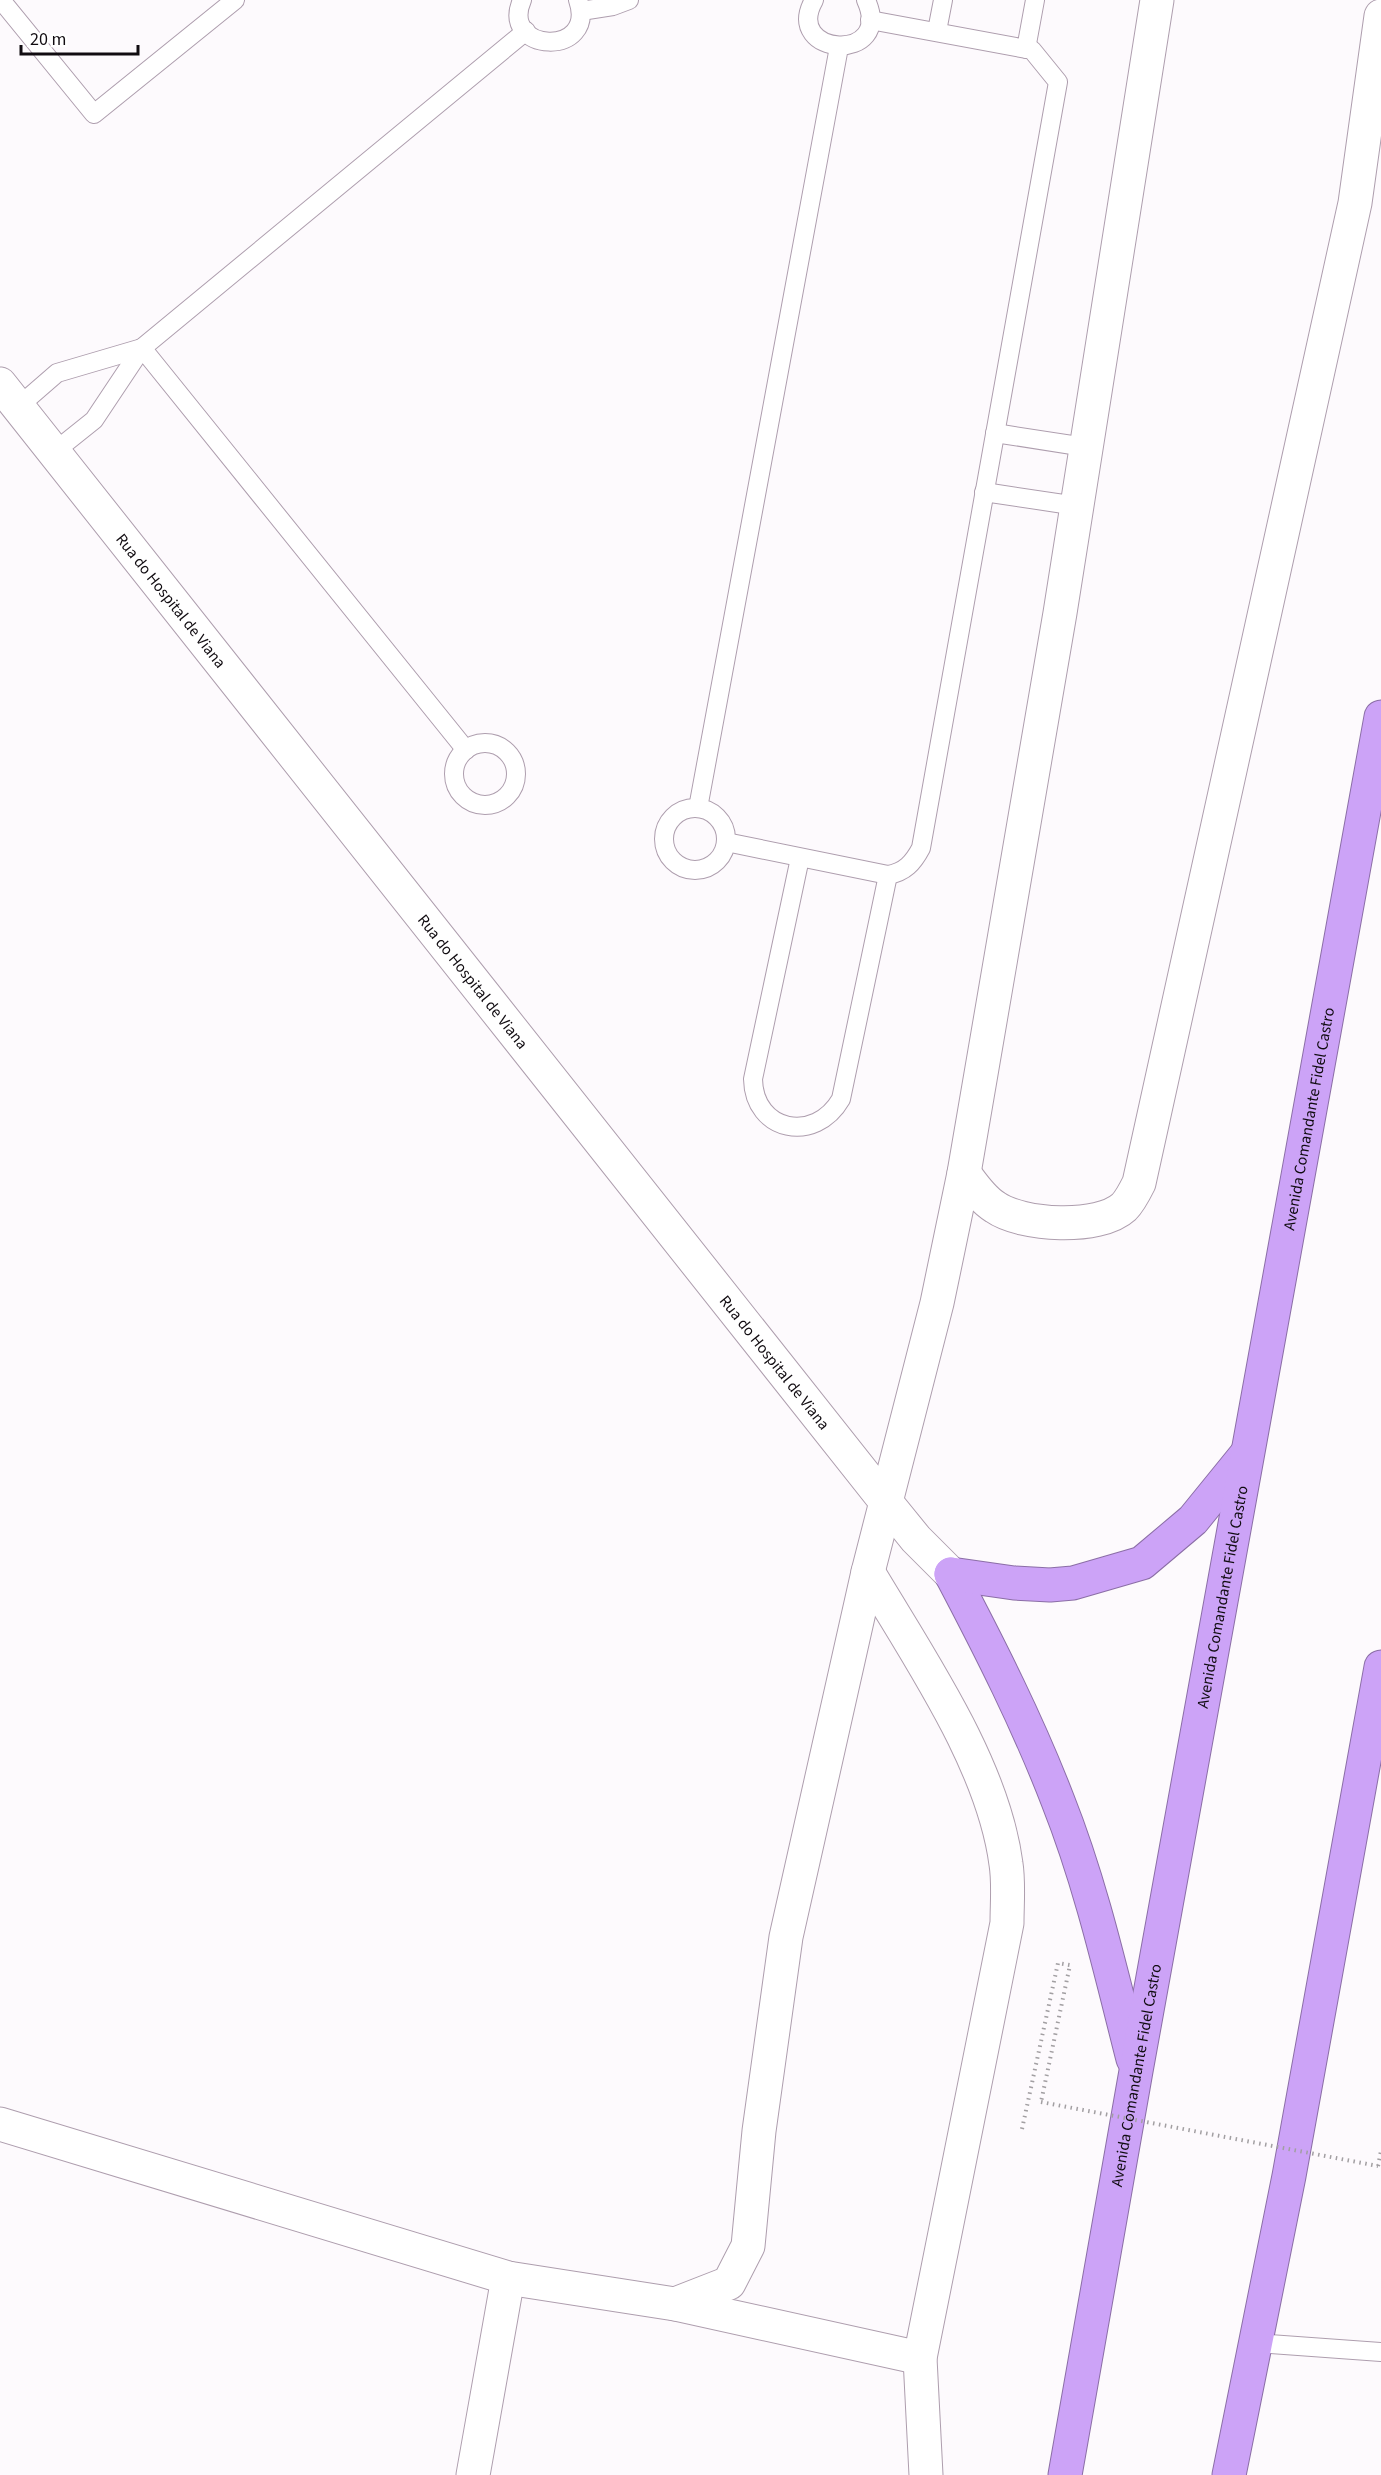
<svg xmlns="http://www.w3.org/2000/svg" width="1381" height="2475" viewBox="0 0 1381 2475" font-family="'Source Sans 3',sans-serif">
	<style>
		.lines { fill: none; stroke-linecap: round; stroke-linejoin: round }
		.service-casing { stroke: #ae9eae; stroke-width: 20 }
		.minor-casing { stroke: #ae9eae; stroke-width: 35 }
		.motorway-casing { stroke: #8b6ea6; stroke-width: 35 }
		.path { stroke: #a29fa2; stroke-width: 4; stroke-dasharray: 1.5 4.5; stroke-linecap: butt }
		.service { stroke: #fff; stroke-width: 18 }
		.minor { stroke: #fff; stroke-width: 33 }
		.motorway { stroke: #cca3f7; stroke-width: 33 }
		.path-bridge { stroke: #a29fa2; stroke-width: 4; stroke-dasharray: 1.5 4.5; stroke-linecap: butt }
		.labels { text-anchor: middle; stroke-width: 5; stroke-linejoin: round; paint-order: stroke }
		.street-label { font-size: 16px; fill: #110c11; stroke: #fff }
	</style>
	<rect width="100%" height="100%" fill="#fdfafd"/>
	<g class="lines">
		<g class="service-casing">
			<g id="service">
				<path d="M1 0 94 114 235 0"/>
				<path d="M522 0C499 53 598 58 578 0"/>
				<path d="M814 0C782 57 895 64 866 0"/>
				<path d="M581 11 613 6 629 0"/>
				<path d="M937 31 943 0"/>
				<path d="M1026 49 1035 0"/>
				<path d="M142 348 466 750"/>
				<path d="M19 406 57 373 142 348"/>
				<path d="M995 433 1085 447"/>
				<path d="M54 452 94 420 142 348 526 31"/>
				<path d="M984 492 1077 506"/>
				<circle cx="485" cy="774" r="31"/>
				<path d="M698 808 839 47"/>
				<circle cx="695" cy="839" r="31"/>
				<path d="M726 842 888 875C905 872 913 863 921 848L1058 82 1032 50 870 20"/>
				<path d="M800 858 753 1079C754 1132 815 1144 841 1099L888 875"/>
				<path d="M1255 2343 1381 2352"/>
			</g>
		</g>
		<g class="minor-casing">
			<g id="minor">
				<path id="s1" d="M0 384 886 1502 916 1539 951 1574"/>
				<path d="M964 1173C973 1185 982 1199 995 1207 1022 1226 1099 1230 1124 1207 1130 1201 1135 1191 1139 1183L1355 203 1381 16"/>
				<path d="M868 1572C919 1658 993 1764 1006 1864 1009 1883 1007 1904 1007 1923L920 2358 926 2475"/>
				<path d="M0 2124 508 2278 675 2304 920 2358"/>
				<path d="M675 2304 729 2283 748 2246 759 2131 786 1937 868 1572 937 1303 964 1173 1060 613 1157 0"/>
				<path d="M473 2475 508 2278"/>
			</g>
		</g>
		<g class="motorway-casing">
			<g id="motorway">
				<path d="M951 1574C990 1648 1028 1723 1058 1801 1091 1884 1111 1973 1133 2059"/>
				<path d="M951 1574 1014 1583 1050 1585 1073 1583 1142 1563 1193 1520 1245 1456"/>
				<path id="s2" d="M1065 2475 1136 2071 1381 717"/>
				<path d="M1229 2475 1289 2176 1381 1667"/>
			</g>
		</g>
		<g class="path">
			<path d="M1022 2129 1058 1963 1070 1965 1041 2102"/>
			<path d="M1378 2166 1381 2151"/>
		</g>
		<use href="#service" class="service"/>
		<use href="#minor" class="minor"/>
		<use href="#motorway" class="motorway"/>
		<path class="path-bridge" d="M1041 2102 1378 2166"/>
	</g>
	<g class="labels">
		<g class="street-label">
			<text dy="6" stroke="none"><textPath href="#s1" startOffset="276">Rua do Hospital de Viana</textPath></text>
			<text dy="6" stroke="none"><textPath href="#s1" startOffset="762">Rua do Hospital de Viana</textPath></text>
			<text dy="6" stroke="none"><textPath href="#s2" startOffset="1378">Avenida Comandante Fidel Castro</textPath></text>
			<text dy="6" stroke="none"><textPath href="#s1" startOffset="1248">Rua do Hospital de Viana</textPath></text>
			<text dy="6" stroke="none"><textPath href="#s2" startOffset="892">Avenida Comandante Fidel Castro</textPath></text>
			<text dy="6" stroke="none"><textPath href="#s2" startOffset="406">Avenida Comandante Fidel Castro</textPath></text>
		</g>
	</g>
	<path d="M21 45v9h117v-9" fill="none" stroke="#110c11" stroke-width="3"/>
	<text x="30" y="45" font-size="18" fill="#110c11" stroke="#ffffff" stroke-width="4.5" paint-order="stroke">20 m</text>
</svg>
